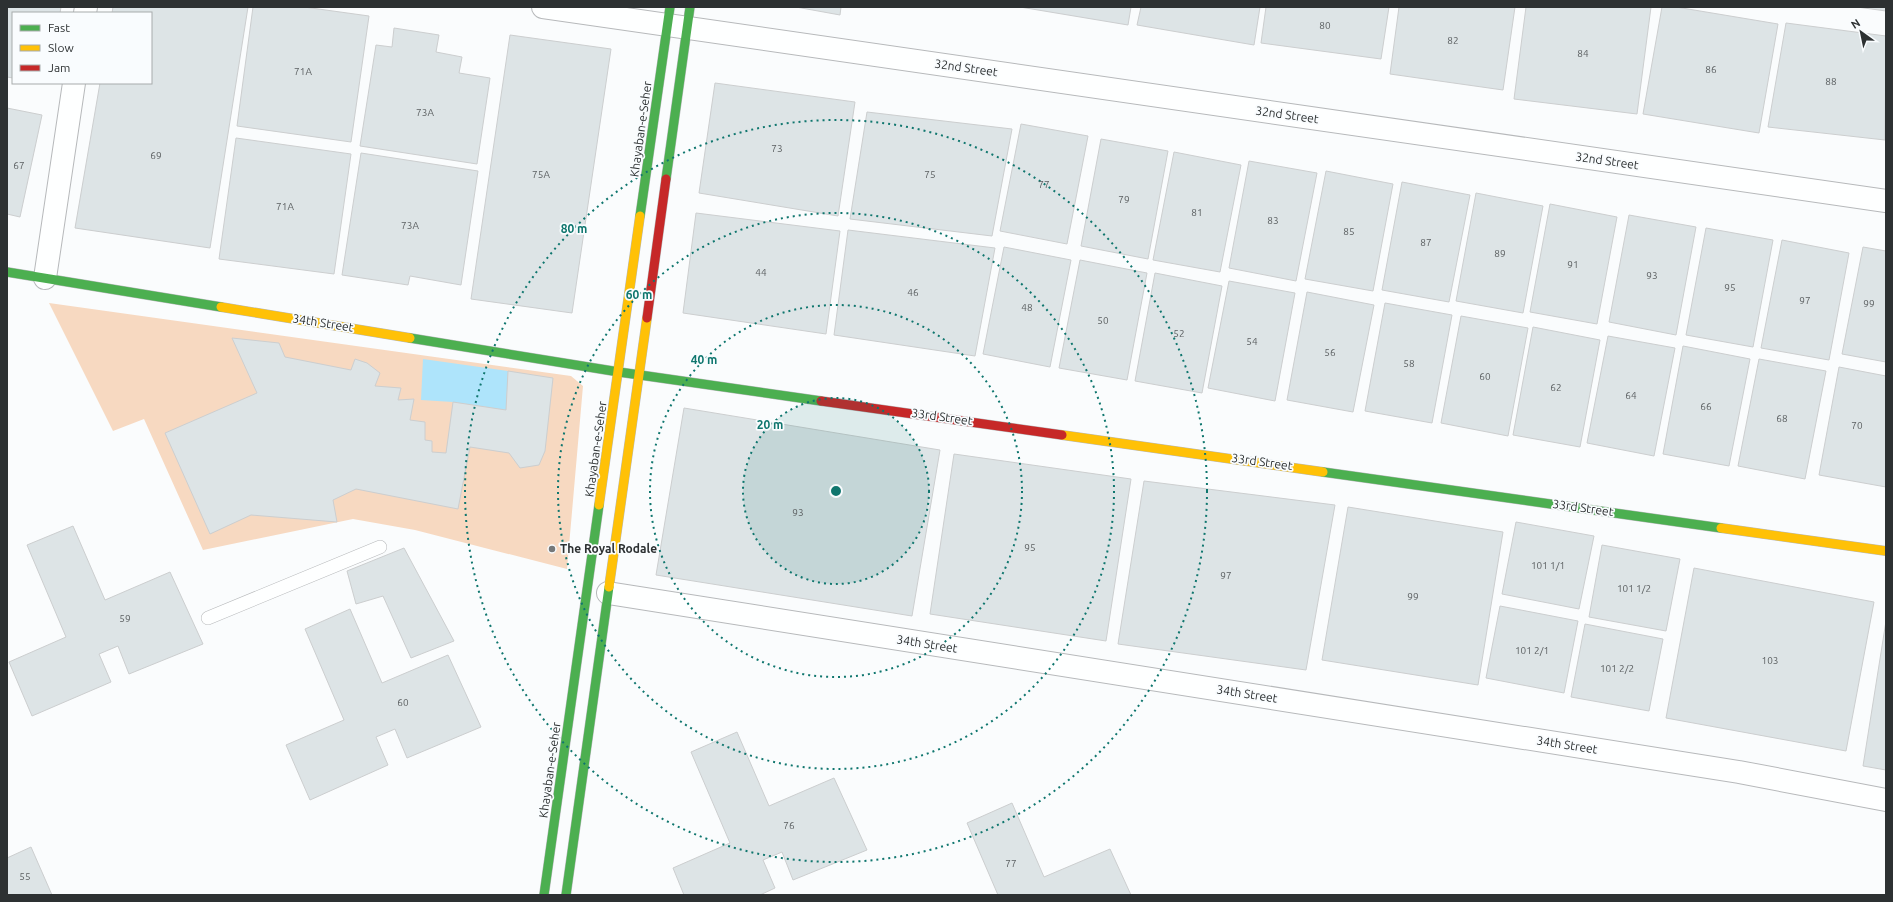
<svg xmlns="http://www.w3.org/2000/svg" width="1893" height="902" viewBox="0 0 1893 902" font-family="Ubuntu,sans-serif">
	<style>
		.green { fill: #f7d9c1 }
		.water { fill: #aee4fb }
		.building { fill: #dde4e6; stroke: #cccecf }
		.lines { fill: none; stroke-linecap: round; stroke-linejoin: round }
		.lane-casing { stroke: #b7b9bb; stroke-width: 14 }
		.street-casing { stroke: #b7b9bb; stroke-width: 24 }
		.fast-casing { stroke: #b7b9bb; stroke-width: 10 }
		.slow-casing { stroke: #b7b9bb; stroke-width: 10 }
		.jam-casing { stroke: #b7b9bb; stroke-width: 10 }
		.lane { stroke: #feffff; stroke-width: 13 }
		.street { stroke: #feffff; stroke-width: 22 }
		.fast { stroke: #4caf50; stroke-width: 9 }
		.slow { stroke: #ffc107; stroke-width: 9 }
		.jam { stroke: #c62828; stroke-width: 9 }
		.ring { fill: none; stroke: #0f766e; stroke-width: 2; stroke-dasharray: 2 4 }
		.poi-dot { fill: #757879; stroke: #f9fcfe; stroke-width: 1.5 }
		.labels { text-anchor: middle; stroke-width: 3.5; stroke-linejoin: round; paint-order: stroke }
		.number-label { font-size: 10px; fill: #5c6062 }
		.street-label { font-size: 12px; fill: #2d3132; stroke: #f9fcfe }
		.poi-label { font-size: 12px; font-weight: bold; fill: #2d3132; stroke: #f9fcfe; text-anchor: start }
		.centre { fill: #0f766e; stroke: #f9fcfe; stroke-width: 2 }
		.ring-label { font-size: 12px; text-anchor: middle; font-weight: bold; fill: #0f766e; stroke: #f9fcfe; stroke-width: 3.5; stroke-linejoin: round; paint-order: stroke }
	</style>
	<rect width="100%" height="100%" fill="#fafcfd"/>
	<path class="green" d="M49 303 571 376 583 386 567 569 415 530 353 519 203 550 144 419 113 431Z"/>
	<path class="water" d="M423 359 508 371 506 410 453 402 421 400Z"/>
	<g class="building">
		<path d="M7 7H61L60 13H13V78L7 77Z"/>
		<path d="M113 7H248L210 248 75 228 100 83H151V13H112Z"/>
		<path d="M253 7H304L369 16 351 142 237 126Z"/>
		<path d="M796 7H841L840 15Z"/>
		<path d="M1020 7H1131L1128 25Z"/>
		<path d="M1141 7H1260L1254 45 1137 25Z"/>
		<path d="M1266 7H1389L1381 59 1261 43Z"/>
		<path d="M1399 7H1515L1503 90 1390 74Z"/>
		<path d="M1526 7H1651L1637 114 1514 99Z"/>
		<path d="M1662 7H1676L1778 24 1759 133 1643 114Z"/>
		<path d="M1857 7H1886V11Z"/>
		<path d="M1786 23 1886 36 1885 140 1768 127Z"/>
		<path d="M394 28 439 35 436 52 462 57 459 73 490 78 477 164 360 146 376 45 392 47Z"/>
		<path d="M510 35 611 49 572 313 471 299Z"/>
		<path d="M715 83 855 102 838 216 699 193Z"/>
		<path d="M7 108 42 115 20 217 7 214Z"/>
		<path d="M867 112 1012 129 992 236 850 219Z"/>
		<path d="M1021 124 1088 136 1067 244 1000 231Z"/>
		<path d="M236 138 351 154 334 274 219 259Z"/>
		<path d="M1101 139 1168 151 1148 259 1081 246Z"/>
		<path d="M1174 152 1241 165 1220 272 1153 260Z"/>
		<path d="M361 153 478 171 461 285 410 276 408 285 342 275Z"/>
		<path d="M1249 161 1317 173 1296 281 1229 268Z"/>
		<path d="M1326 171 1393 184 1373 291 1305 279Z"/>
		<path d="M1402 182 1470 195 1449 302 1382 290Z"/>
		<path d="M1476 193 1543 206 1523 313 1456 301Z"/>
		<path d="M1550 204 1617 217 1597 324 1530 312Z"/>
		<path d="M696 213 840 231 826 334 683 313Z"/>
		<path d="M1629 215 1696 227 1676 335 1609 322Z"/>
		<path d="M1706 228 1773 240 1753 347 1686 335Z"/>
		<path d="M848 230 995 248 975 356 834 335Z"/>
		<path d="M1782 240 1849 253 1829 360 1761 348Z"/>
		<path d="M1004 247 1071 260 1050 367 983 354Z"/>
		<path d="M1863 247 1886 251V362L1842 354Z"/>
		<path d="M1080 260 1147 273 1127 380 1059 368Z"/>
		<path d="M1155 273 1222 286 1202 393 1135 381Z"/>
		<path d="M1229 281 1295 293 1275 401 1208 388Z"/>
		<path d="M1307 292 1374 305 1353 412 1287 400Z"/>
		<path d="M1385 303 1452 315 1432 423 1365 411Z"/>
		<path d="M1461 316 1528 328 1508 436 1441 423Z"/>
		<path d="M1533 327 1600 340 1580 447 1513 435Z"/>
		<path d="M1608 336 1675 348 1654 456 1587 443Z"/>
		<path d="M232 338 279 343 285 357 351 370 355 359 367 363 380 373 375 386 401 388 398 400 414 399 410 420 425 422V440L432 441V452L446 453 453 402 506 410 508 371 553 378 545 451 539 465 520 468 509 453 470 447 458 509 356 489 333 500 337 522 251 515 210 534 165 433 257 393Z"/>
		<path d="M1683 346 1750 359 1729 466 1663 454Z"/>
		<path d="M1759 359 1826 371 1805 479 1738 466Z"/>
		<path d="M1839 367 1886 376V487L1819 475Z"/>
		<path d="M684 408 940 450 912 616 656 575Z"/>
		<path d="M954 454 1131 479 1106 641 930 614Z"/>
		<path d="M1144 481 1335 505 1306 670 1118 644Z"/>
		<path d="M1348 507 1503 532 1478 685 1322 660Z"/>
		<path d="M1516 522 1594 536 1579 609 1502 594Z"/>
		<path d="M73 526 105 600 170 572 203 644 129 674 118 646 99 654 111 682 32 716 9 662 66 637 27 545Z"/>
		<path d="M1602 545 1680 559 1666 631 1589 617Z"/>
		<path d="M404 548 454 641 411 658 383 596 356 604 347 571Z"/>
		<path d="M1694 568 1874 602 1846 751 1666 718Z"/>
		<path d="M1500 606 1578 621 1564 693 1486 678Z"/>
		<path d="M350 609 382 683 448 655 481 727 407 758 395 729 376 737 388 765 310 800 286 745 344 720 305 629Z"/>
		<path d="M1886 621V770L1863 766Z"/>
		<path d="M1585 624 1663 639 1649 711 1571 697Z"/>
		<path d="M737 732 769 806 834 778 867 850 793 880 782 852 763 860 775 888 760 895H684L673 868 730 843 691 752Z"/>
		<path d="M1012 803 1044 877 1110 849 1131 895H998L967 823Z"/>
		<path d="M31 847 52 895H7V858Z"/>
	</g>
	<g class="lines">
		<g class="lane-casing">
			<path id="lane" d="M208 618 380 547"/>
		</g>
		<g class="street-casing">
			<g id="street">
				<path d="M543 7 1886 201"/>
				<path d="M85 13 86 7"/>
				<path d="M45 278 74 83"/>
				<path d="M608 593 1739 772 1886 800"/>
			</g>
		</g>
		<g class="fast-casing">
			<g id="fast">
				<path d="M666 179 690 7"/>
				<path d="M640 216 670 7"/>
				<path d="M7 272 221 307"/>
				<path d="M410 338 619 372 821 401"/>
				<path d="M1323 472 1721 528"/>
				<path d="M544 895 599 505"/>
				<path d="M566 895 609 587"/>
			</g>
		</g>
		<g class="slow-casing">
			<g id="slow">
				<path d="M221 307 410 338"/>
				<path d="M1062 435 1323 472"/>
				<path d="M599 505 640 216"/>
				<path d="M1721 528 1886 551"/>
				<path d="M609 587 647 318"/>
			</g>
		</g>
		<g class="jam-casing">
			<g id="jam">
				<path d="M647 318 666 179"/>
				<path d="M821 401 1062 435"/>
			</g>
		</g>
		<use href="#lane" class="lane"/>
		<use href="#street" class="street"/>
		<use href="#fast" class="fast"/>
		<use href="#slow" class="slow"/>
		<use href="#jam" class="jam"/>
	</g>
	<circle cx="836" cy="491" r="93" fill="#0f766e" fill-opacity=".12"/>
	<g class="ring">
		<circle cx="836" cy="491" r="93"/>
		<circle cx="836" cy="491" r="186"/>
		<circle cx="836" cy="491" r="278"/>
		<circle cx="836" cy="491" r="371"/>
	</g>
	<circle class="poi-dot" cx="552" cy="549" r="4"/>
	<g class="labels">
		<g class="number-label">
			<text x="1325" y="29">80</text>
			<text x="1453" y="44">82</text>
			<text x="1583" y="57">84</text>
			<text x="1711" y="73">86</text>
			<text x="303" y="75">71A</text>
			<text x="1831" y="85">88</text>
			<text x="425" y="116">73A</text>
			<text x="777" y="152">73</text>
			<text x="156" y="159">69</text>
			<text x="19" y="169">67</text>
			<text x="541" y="178">75A</text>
			<text x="930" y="178">75</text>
			<text x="1044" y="188">77</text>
			<text x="1124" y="203">79</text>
			<text x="285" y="210">71A</text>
			<text x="1197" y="216">81</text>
			<text x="1273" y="224">83</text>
			<text x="410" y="229">73A</text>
			<text x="1349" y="235">85</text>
			<text x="1426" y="246">87</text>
			<text x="1500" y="257">89</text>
			<text x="1573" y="268">91</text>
			<text x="761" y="276">44</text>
			<text x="1652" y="279">93</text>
			<text x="1730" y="291">95</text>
			<text x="913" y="296">46</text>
			<text x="1805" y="304">97</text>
			<text x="1869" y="307">99</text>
			<text x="1027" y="311">48</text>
			<text x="1103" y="324">50</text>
			<text x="1179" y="337">52</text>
			<text x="1252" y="345">54</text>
			<text x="1330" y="356">56</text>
			<text x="1409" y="367">58</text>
			<text x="1485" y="380">60</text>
			<text x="1556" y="391">62</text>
			<text x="1631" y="399">64</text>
			<text x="1706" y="410">66</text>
			<text x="1782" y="422">68</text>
			<text x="1857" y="429">70</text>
			<text x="798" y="516">93</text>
			<text x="1030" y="551">95</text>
			<text x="1548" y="569">101 1/1</text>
			<text x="1226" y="579">97</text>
			<text x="1634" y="592">101 1/2</text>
			<text x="1413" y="600">99</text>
			<text x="125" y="622">59</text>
			<text x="1532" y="654">101 2/1</text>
			<text x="1770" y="664">103</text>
			<text x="1617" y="672">101 2/2</text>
			<text x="403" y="706">60</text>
			<text x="789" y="829">76</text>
			<text x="1011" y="867">77</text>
			<text x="25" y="880">55</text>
		</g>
		<g class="street-label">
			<text transform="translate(966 68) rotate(8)" y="4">32nd Street</text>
			<text transform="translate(1287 115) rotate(8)" y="4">32nd Street</text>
			<text transform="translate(641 129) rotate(-82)" y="4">Khayaban-e-Seher</text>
			<text transform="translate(1607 161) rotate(8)" y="4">32nd Street</text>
			<text transform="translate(323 323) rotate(9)" y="4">34th Street</text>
			<text transform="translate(942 417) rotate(8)" y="4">33rd Street</text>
			<text transform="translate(596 449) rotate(-82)" y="4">Khayaban-e-Seher</text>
			<text transform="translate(1262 462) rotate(8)" y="4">33rd Street</text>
			<text transform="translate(1583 508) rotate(8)" y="4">33rd Street</text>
			<text transform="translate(927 644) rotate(9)" y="4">34th Street</text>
			<text transform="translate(1247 694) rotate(9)" y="4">34th Street</text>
			<text transform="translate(1567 745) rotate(9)" y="4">34th Street</text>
			<text transform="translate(550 770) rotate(-82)" y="4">Khayaban-e-Seher</text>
		</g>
		<g class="poi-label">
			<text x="560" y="553">The Royal Rodale</text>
		</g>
	</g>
	<circle cx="836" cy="491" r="6" class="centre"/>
	<g class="ring-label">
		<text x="574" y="233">80 m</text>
		<text x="639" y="299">60 m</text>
		<text x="704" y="364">40 m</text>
		<text x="770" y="429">20 m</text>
	</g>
	<rect width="1893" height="902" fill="none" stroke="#2d3132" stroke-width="16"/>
	<rect x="12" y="12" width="140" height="72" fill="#f9fcfe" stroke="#a7abac"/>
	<rect x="20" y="25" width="20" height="6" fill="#4caf50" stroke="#a7abac"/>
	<text x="48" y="32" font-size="12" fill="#2d3132">Fast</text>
	<rect x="20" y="45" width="20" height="6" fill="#ffc107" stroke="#a7abac"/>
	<text x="48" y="52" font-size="12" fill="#2d3132">Slow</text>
	<rect x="20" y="65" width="20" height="6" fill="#c62828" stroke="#a7abac"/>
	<text x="48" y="72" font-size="12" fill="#2d3132">Jam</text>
	<g transform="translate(1861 32) rotate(327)" stroke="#f9fcfe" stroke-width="3" paint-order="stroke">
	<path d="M0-3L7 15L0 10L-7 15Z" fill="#2d3132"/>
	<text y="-6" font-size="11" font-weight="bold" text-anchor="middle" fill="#2d3132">N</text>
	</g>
</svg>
